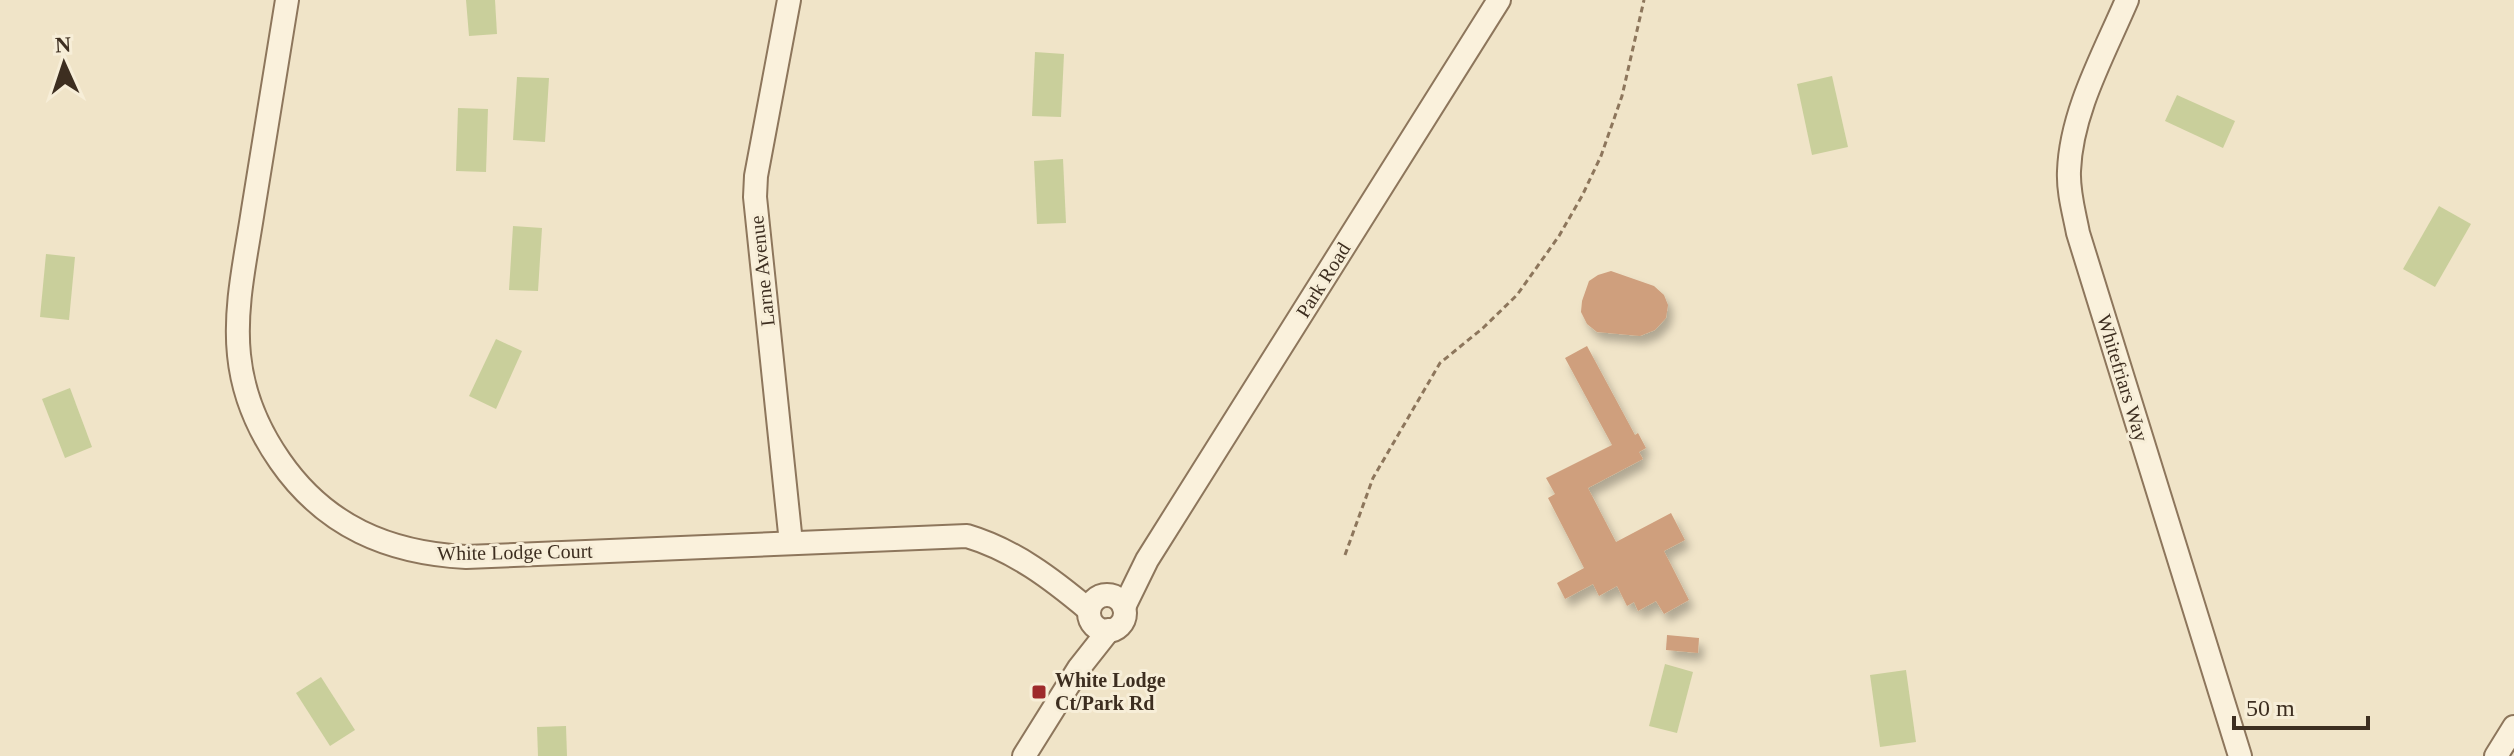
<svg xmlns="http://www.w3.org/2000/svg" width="2514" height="756" viewBox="0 0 2514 756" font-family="Georgia,serif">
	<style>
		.green { fill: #c9cf9b }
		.building { fill: #cf9f7d; filter: url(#shadow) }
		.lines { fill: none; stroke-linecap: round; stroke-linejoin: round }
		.minor-casing { stroke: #8d765c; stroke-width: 26 }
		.path { stroke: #8d765c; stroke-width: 3; stroke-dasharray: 6 4; stroke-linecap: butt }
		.minor { stroke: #faf1dc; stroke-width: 22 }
		.poi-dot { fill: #9e2a2b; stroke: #f7eed8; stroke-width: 3 }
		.labels { text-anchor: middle; stroke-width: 6; stroke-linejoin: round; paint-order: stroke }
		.street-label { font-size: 20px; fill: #3d2e20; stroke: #f7eed8 }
		.poi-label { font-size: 20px; font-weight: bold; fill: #3d2e20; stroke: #f7eed8; text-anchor: start }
	</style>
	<defs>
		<filter id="shadow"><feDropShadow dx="5" dy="8" stdDeviation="4" flood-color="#0004"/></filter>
	</defs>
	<rect width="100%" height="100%" fill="#f0e4c8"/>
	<g class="green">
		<path d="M466 0H495L497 34 469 36Z"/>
		<path d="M1035 52 1064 54 1061 117 1032 116Z"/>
		<path d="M1832 76 1848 147 1812 155 1797 84Z"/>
		<path d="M517 77 549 78 545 142 513 140Z"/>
		<path d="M2177 95 2235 121 2223 148 2165 121Z"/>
		<path d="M458 108 488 109 486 172 456 171Z"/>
		<path d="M1063 159 1066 223 1037 224 1034 161Z"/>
		<path d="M2439 206 2471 224 2435 287 2403 269Z"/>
		<path d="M513 226 542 228 538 291 509 290Z"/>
		<path d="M46 254 75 257 69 320 40 317Z"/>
		<path d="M496 339 522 351 496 409 469 396Z"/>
		<path d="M70 388 92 447 65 458 42 399Z"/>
		<path d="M1665 664 1693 672 1677 733 1649 726Z"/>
		<path d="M1906 670 1916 742 1880 747 1870 675Z"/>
		<path d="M321 677 355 730 330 746 296 693Z"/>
		<path d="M566 726 567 756H538L537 727Z"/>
	</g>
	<g class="building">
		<path d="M1611 271 1654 286 1664 295 1668 305 1666 318 1655 330 1640 336 1597 332 1587 324 1581 312 1582 301 1589 281 1598 275Z"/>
		<path d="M1587 346 1635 435 1638 433 1646 448 1639 452 1643 459 1588 488 1616 542 1671 513 1685 540 1664 551 1689 600 1664 614 1656 601 1638 611 1634 602 1627 606 1617 586 1599 596 1593 584 1565 599 1557 583 1584 568 1548 498 1555 494 1546 478 1612 445 1565 358Z"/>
		<path d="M1667 635 1699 638 1698 653 1666 650Z"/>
	</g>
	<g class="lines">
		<g class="minor-casing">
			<g id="minor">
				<path d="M287 0C276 70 265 140 253 210 246 257 234 307 239 355 243 395 257 428 280 461 325 526 388 553 466 557L967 536C1014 550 1052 579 1089 610"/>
				<path d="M789 0 756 176 755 197 791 543"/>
				<path d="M2127 0C2104 54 2071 112 2069 171 2068 192 2074 212 2078 233L2240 756"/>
				<circle cx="1107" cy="613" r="18"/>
				<path d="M1124 607 1147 560 1499 0"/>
				<path d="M1024 756 1079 668 1109 630"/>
				<path d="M2496 756 2514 727"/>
			</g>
		</g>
		<path class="path" d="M1345 555 1373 478 1440 363 1483 328 1517 295 1559 236 1582 196 1601 156 1622 96 1644 0"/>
		<use href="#minor" class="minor"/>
	</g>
	<rect class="poi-dot" x="1031" y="684" width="16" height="16" rx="4"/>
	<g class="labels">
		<g class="street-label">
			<text transform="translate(762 271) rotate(-96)" y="7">Larne Avenue</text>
			<text transform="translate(1323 280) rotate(-58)" y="7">Park Road</text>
			<text transform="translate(2123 378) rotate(73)" y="7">Whitefriars Way</text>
			<text transform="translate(515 552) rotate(-1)" y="7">White Lodge Court</text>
		</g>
		<g class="poi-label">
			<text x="1055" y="687">White Lodge<tspan x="1055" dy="23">Ct/Park Rd</tspan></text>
		</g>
	</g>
	<g transform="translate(64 64) rotate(357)" stroke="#f7eed8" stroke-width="6" paint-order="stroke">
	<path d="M0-6L14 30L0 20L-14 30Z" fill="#3d2e20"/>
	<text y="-12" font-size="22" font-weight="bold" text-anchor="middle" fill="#3d2e20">N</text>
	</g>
	<path d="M2234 716v12h134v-12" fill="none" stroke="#3d2e20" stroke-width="4"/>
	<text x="2246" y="716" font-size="24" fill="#3d2e20" stroke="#f7eed8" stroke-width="6" paint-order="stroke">50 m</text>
</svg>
